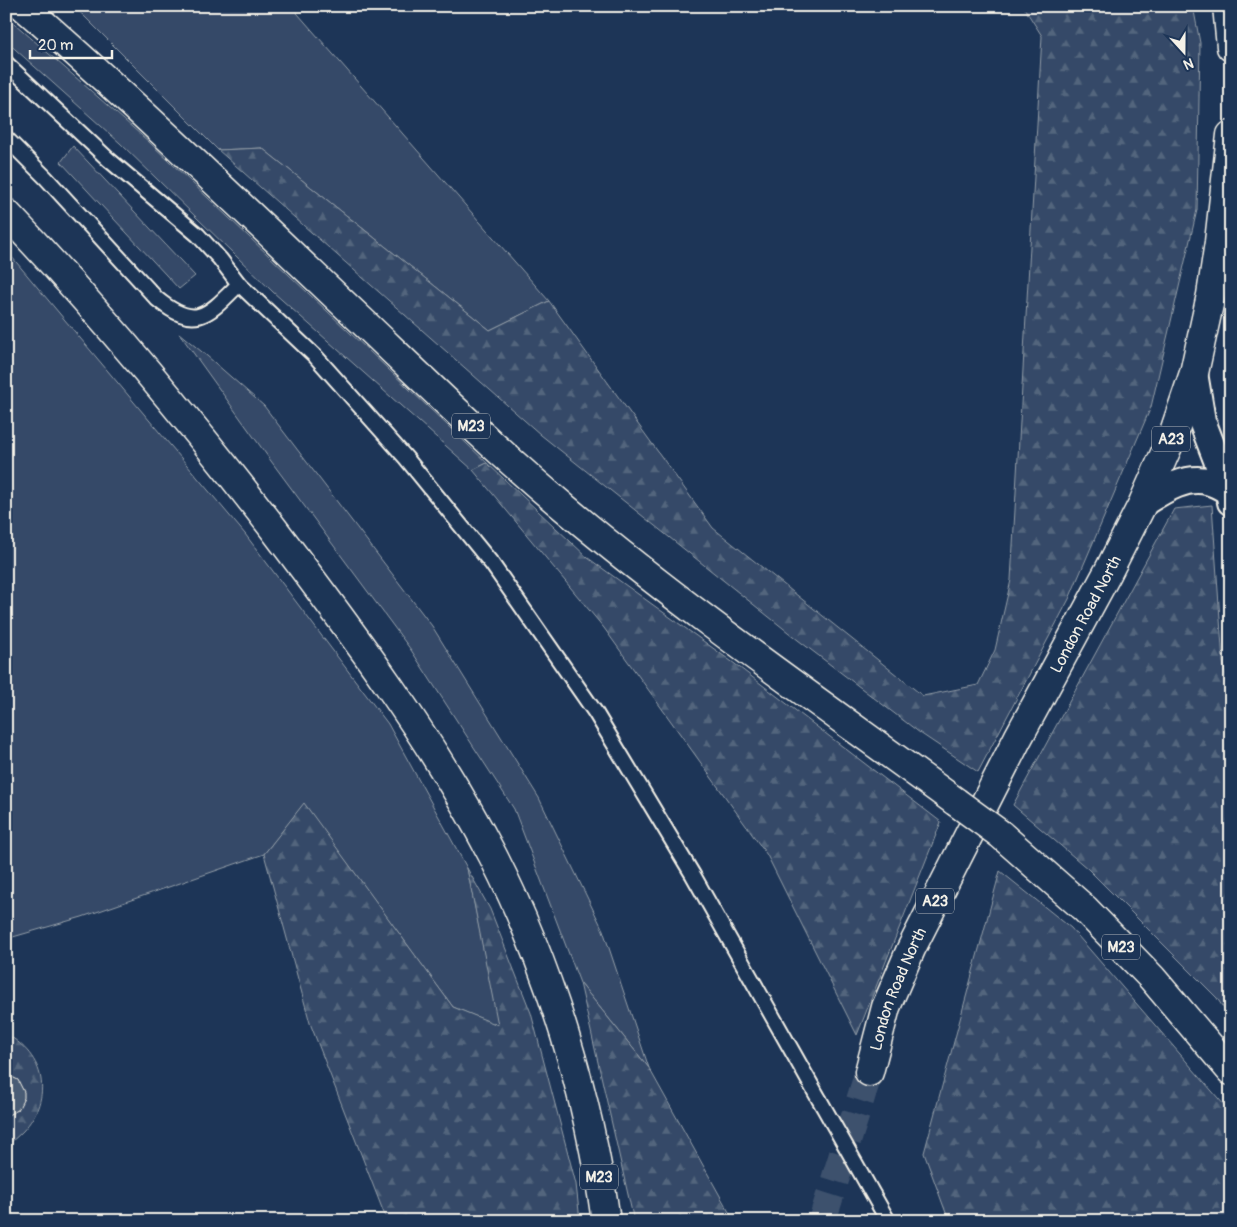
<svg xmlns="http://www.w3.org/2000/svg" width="1237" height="1227" viewBox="0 0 1237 1227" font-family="Pangolin,sans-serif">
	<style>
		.green { fill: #354a67; stroke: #949ea8 }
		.forest { fill: url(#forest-firs); stroke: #949ea8 }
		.building { fill: #485b74; stroke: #f4f1e8 }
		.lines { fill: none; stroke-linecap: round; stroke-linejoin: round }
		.primary-tunnel { stroke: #3d516d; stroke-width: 28; stroke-dasharray: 28 14; stroke-linecap: butt }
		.lane-casing { stroke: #f4f1e8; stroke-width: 18 }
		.street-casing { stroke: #f4f1e8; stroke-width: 30 }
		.primary-casing { stroke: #f4f1e8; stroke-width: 31 }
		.highway-casing { stroke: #f4f1e8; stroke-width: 31 }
		.lane { stroke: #1d3557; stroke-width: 14 }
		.street { stroke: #1d3557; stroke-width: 26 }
		.primary { stroke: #1d3557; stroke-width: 28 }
		.highway { stroke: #1d3557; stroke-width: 28 }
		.lane-bridge-casing { stroke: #f4f1e8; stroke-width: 18; stroke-linecap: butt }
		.highway-bridge-casing { stroke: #f4f1e8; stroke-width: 31; stroke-linecap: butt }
		.lane-bridge { stroke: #1d3557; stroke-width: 14 }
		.highway-bridge { stroke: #1d3557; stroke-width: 28 }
		.labels { text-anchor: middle; stroke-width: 5; stroke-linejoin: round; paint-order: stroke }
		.shield { fill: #1d3557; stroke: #b4b9bc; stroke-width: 1 }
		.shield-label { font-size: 15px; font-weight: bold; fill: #f4f1e8 }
		.street-label { font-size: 16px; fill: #f4f1e8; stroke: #1d3557 }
	</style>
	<defs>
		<pattern id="forest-firs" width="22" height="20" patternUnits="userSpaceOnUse" patternTransform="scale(1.25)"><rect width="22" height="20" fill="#354a67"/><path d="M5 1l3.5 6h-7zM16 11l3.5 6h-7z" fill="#53657d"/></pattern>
	</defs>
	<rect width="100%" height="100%" fill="#1d3557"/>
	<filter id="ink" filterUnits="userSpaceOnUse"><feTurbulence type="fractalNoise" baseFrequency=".02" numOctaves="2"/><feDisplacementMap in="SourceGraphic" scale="10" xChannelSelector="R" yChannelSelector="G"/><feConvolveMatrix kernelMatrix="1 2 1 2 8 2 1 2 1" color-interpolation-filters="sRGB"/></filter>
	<g filter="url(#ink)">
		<g class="green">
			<path d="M73 6H291L549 301 490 330 262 148 218 150 85 17Z"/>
			<path d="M6 16 149 142 487 463 473 470 273 292 120 143 6 41Z"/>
			<path d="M73 146 195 276 179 289 61 162Z"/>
			<path d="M6 250 245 534 388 724 467 868 499 1026 453 1007 304 804 264 854 82 917 6 939Z"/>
			<path d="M179 333 207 356 264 406 432 626 539 798 603 930 649 1068 580 983 514 809 411 650 271 461Z"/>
		</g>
		<g class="forest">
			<path d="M1023 6H1193L1200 43 1197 210 1151 407 1069 599 978 772 920 733 798 640 541 435 218 150 262 148 490 330 549 301 713 528 923 696 978 685 995 650 1011 580 1042 36Z"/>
			<path d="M1231 316V444L1224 424V353Z"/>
			<path d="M487 463 588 558 735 664 941 822 857 1035 767 855 604 628 473 470Z"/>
			<path d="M1212 505 1223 662 1231 701V1020L1217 998 1088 869 1013 805 1174 509Z"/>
			<path d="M304 803 453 1007 498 1025 467 868 490 909 531 1013 576 1184 580 1221H387L310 1023 264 854Z"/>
			<path d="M1000 871 1071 928 1231 1113V1221H949L924 1153Z"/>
			<path d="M580 983 649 1068 734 1221H634Z"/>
			<path d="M6 1034C45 1056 54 1097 23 1131 18 1136 12 1141 6 1147Z"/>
		</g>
		<path class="building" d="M6 1074 18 1080 24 1092V1098L18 1110 6 1116Z"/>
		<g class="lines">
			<path class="primary-tunnel" d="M822 1221 869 1072"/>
			<g class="lane-casing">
				<g id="lane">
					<path d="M6 63 108 159 198 235 220 259 239 284 316 357 406 458 492 564 595 712 693 875 819 1099"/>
					<path d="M6 138 46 178 157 299C196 331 208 315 239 284"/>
				</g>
			</g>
			<g class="street-casing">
				<g id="street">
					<path d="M1194 373 1202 421 1229 491 1231 502"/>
					<path d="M1143 503C1162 491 1187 474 1210 482 1217 484 1223 488 1229 491"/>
				</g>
			</g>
			<g class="primary-casing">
				<g id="primary">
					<path d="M1227 6 1231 47"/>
					<path id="s1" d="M869 1072 886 1007 911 949 1018 738 1108 572 1143 503 1173 435 1194 373 1211 295 1219 242 1231 135"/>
				</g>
			</g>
			<g class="highway-casing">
				<g id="highway">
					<path d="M23 6C139 107 250 215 362 321 429 385 495 450 566 509 691 614 825 706 956 802"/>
					<path d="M6 213C101 313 189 419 273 528 352 632 433 740 493 856 550 968 589 1097 606 1221"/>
					<path d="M1000 834 1085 909 1152 978 1231 1071"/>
				</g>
			</g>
			<use href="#lane" class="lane"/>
			<use href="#street" class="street"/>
			<use href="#primary" class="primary"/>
			<use href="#highway" class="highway"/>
			<g class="lane-bridge-casing">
				<path id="lane-bridge" d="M819 1099 888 1221"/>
			</g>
			<g class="highway-bridge-casing">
				<path id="highway-bridge" d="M956 802 1000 834"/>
			</g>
			<use href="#lane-bridge" class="lane-bridge"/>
			<use href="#highway-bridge" class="highway-bridge"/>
		</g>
	</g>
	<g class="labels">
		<g class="shield">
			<rect x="452" y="413.5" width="38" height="25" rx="4"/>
			<rect x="1152" y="426.5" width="38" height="25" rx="4"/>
			<rect x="916" y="888.5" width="38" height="25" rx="4"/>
			<rect x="1102" y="934.5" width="38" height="25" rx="4"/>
			<rect x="580" y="1164.5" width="38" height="25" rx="4"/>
		</g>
		<g class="shield-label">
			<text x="471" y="431">M23</text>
			<text x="1171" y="444">A23</text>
			<text x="935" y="906">A23</text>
			<text x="1121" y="952">M23</text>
			<text x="599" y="1182">M23</text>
		</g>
		<g class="street-label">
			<text dy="6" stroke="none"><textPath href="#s1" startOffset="508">London Road North</textPath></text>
			<text dy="6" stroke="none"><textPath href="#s1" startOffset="88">London Road North</textPath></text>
		</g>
	</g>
	<rect width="1237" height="1227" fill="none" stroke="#1d3557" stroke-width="25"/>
	<rect x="12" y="12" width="1212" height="1202" fill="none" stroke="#f4f1e8" stroke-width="2" filter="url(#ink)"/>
	<g transform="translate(1184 52) rotate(159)" stroke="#1d3557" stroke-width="4" paint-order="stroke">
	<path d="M0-4L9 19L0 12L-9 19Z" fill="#f4f1e8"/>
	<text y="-8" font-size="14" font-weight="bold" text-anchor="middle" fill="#f4f1e8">N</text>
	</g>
	<path d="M30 50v8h82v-8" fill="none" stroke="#f4f1e8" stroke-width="2.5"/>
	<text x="38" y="50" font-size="15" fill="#f4f1e8" stroke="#1d3557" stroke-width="4" paint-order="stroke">20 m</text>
</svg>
